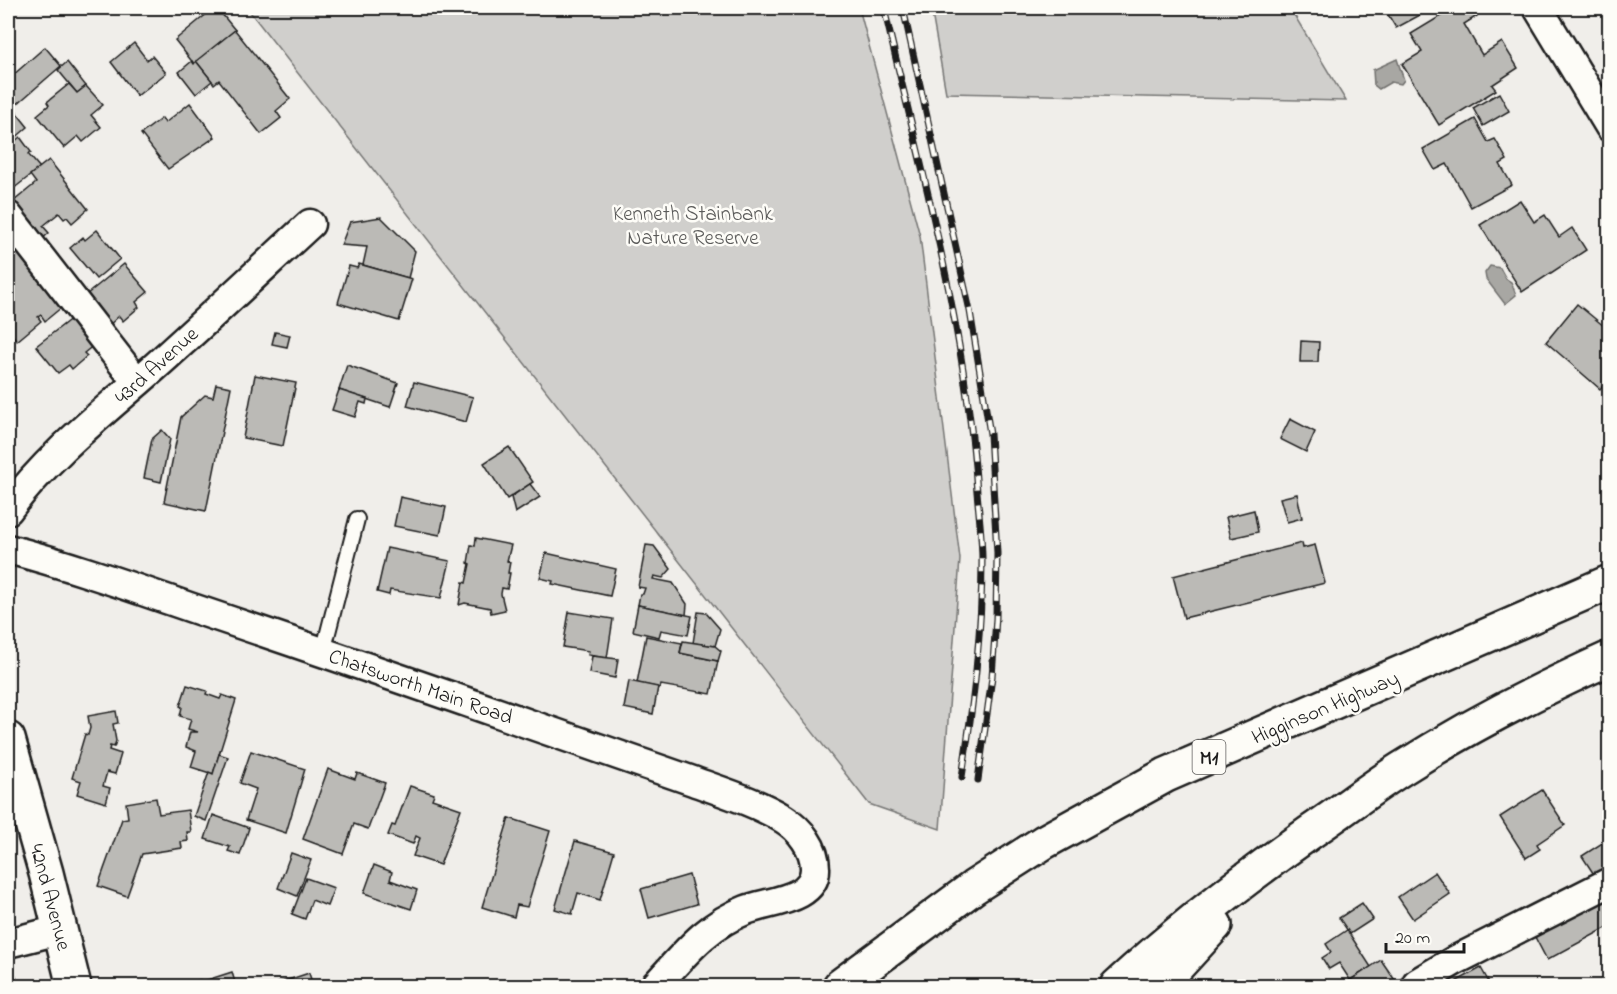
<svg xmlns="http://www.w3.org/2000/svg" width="1617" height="994" viewBox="0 0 1617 994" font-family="'Indie Flower',sans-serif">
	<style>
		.green { fill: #d0cfcc; stroke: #767674; stroke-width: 1.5 }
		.water { fill: #a8a7a3; stroke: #706f6d; stroke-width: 1.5 }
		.building { fill: #bbbab6; stroke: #1c1c1c; stroke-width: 1.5 }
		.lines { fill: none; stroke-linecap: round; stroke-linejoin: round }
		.service-casing { stroke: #1c1c1c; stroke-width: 18 }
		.minor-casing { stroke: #1c1c1c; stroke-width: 33 }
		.tertiary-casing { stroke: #1c1c1c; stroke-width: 38 }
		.trunk-casing { stroke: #1c1c1c; stroke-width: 38 }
		.service { stroke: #fdfcf7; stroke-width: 14 }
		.minor { stroke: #fdfcf7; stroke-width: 28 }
		.tertiary { stroke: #fdfcf7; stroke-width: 33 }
		.trunk { stroke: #fdfcf7; stroke-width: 33 }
		.rail-casing { stroke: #1c1c1c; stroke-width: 7 }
		.rail { stroke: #fdfcf7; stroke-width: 4.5; stroke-dasharray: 14; stroke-linecap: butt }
		.labels { text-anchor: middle; stroke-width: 5; stroke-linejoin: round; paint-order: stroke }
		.shield { fill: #fdfcf7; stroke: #605f5e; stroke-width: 1.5 }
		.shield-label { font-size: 20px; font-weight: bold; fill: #1c1c1c }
		.park-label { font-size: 21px; fill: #5b5b5a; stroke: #fdfcf7 }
		.street-label { font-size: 21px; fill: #1c1c1c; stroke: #fdfcf7 }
	</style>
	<rect width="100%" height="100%" fill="#f0eeea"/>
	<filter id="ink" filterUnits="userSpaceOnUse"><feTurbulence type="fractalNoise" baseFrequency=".0167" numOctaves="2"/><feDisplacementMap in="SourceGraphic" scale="12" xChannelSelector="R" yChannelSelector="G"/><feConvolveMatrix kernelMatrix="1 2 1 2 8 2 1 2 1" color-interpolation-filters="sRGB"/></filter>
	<g filter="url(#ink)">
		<g class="green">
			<path d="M247 8H859L920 236 960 559 940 829 869 804Z"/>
			<path d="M931 8H1290L1346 101 946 93Z"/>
		</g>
		<g class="water">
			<path d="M1397 59 1404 80 1401 84 1391 82 1379 89 1374 85 1373 70Z"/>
			<path d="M1490 266 1500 268 1506 279 1511 282 1516 295 1505 304 1486 279 1485 273Z"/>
		</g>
		<g class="building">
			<path d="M214 8H217L235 30 194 64 175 40Z"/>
			<path d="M1384 8H1433L1396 28Z"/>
			<path d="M1454 8H1471L1477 16 1464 24 1482 55 1502 42 1518 68 1492 85 1496 90 1439 125 1402 64 1422 52 1411 34Z"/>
			<path d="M235 30 290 99 276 111 281 118 261 134 219 80 214 84 196 61Z"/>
			<path d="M134 43 147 60 152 56 166 73 137 96 111 62Z"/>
			<path d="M45 47 61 66 16 105 8 96V74L9 73 12 76Z"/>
			<path d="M192 61 194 64 196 61 212 81 196 94 179 72Z"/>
			<path d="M67 62 86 86 77 93 58 70Z"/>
			<path d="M69 84 77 93 86 86 103 105 91 115 101 127 83 142 78 136 64 148 37 115 49 105 47 102Z"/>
			<path d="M1499 93 1509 111 1483 126 1473 108Z"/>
			<path d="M190 103 215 137 168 169 141 134 162 118 165 123Z"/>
			<path d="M16 112 28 127 13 140 8 133V118Z"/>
			<path d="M1475 119 1488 142 1495 139 1507 160 1500 164 1512 185 1471 207 1447 164 1435 170 1423 149Z"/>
			<path d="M20 137 31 152 28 154 40 168 13 189 8 181V147Z"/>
			<path d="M49 160 88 209 72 223 67 217 64 219 59 213 43 226 49 233 34 246 8 206 36 183 30 175Z"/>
			<path d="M1520 200 1534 222 1545 215 1559 237 1572 228 1586 250 1522 292 1480 225Z"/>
			<path d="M381 217 415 251 408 278 363 265 367 247 341 245 350 222Z"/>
			<path d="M97 230 120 259 96 279 70 248 83 237 85 240Z"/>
			<path d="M17 250 62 307 45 321 41 315 38 317 41 321 17 341 8 329V258Z"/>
			<path d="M124 264 148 292 136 302 139 307 123 321 119 316 106 328 81 299Z"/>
			<path d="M359 264 412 279 399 321 338 303 349 266 357 268Z"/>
			<path d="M1577 304 1610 331V378L1600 389 1546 342Z"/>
			<path d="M72 318 94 345 84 353 87 356 72 369 69 365 58 373 36 346Z"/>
			<path d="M275 332 290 335 287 347 272 344Z"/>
			<path d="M1301 341 1319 342 1318 362H1300Z"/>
			<path d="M347 365 398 383 390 407 339 390Z"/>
			<path d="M255 375 296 383 283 446 243 438Z"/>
			<path d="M414 382 473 397 466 422 407 406Z"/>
			<path d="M216 384 231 387 206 511 164 502 181 417 205 395 213 397Z"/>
			<path d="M339 390 367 399 366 404 360 402 355 417 332 410Z"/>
			<path d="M1290 419 1315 432 1306 452 1280 439Z"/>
			<path d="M162 430 170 439 161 482 144 478 152 439Z"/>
			<path d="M509 447 533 482 507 499 484 463Z"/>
			<path d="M530 484 540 497 515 513 511 497Z"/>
			<path d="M1297 494 1302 518 1287 522 1280 498Z"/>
			<path d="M400 497 446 507 440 535 394 526Z"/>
			<path d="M1254 510 1258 532 1231 538 1226 517Z"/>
			<path d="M476 538 511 545 507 561 510 562 508 573H510L507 589 502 588 501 594 505 610 491 613 490 608 465 603 459 605 463 582 466 583 470 564 468 563 471 545 475 546Z"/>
			<path d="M1302 543 1303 548 1315 545 1325 583 1184 618 1173 576Z"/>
			<path d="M646 545 654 546 671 569 663 578 654 576 653 579 673 583 687 604 686 615 638 605 640 594H643L645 588 638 587Z"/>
			<path d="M387 548 450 561 441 598 390 590 389 595 377 592Z"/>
			<path d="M546 553 616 569 610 596 552 584 553 581 540 578Z"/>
			<path d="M638 605 692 616 688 635 661 630 659 637 633 631Z"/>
			<path d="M569 612 613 619 607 658 588 655 589 651 563 647Z"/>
			<path d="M698 612 706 613 720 629 715 646 693 643Z"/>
			<path d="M646 636 682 643 680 653 718 661 711 694 661 685 660 688 637 683Z"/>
			<path d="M683 641 715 646 721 651 718 661 680 653Z"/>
			<path d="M592 656 618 659 615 678 589 673Z"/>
			<path d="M629 681 658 687 653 714 624 708Z"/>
			<path d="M187 685 207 691 206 694 220 699 222 695 236 700 213 774 191 767 196 751 186 747 190 732H198L188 729 191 719 180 716 182 707 180 706Z"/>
			<path d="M116 711 118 723 113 724 116 741 114 747 110 746 109 750 121 754 115 774 107 772 103 786 110 788 106 803 77 794 81 781 72 778 85 734 88 735 90 728 88 716Z"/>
			<path d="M251 751 305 769 286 833 246 820 256 789 240 783Z"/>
			<path d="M219 754 228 757 206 821 194 816 209 772 213 774Z"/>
			<path d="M328 769 355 779 357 773 385 783 368 829 354 824 343 854 303 839Z"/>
			<path d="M410 786 434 794 432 799 461 809 440 865 413 856 420 838 416 836 413 844 388 835 392 825 395 826Z"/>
			<path d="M1542 790 1565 825 1537 844 1540 849 1526 858 1500 817Z"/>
			<path d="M156 798 159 814 188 810 191 832H187L188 841 181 842 182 848 142 854 127 896 98 886 122 819 128 818 126 803Z"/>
			<path d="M213 815 249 828 240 855 228 851 230 847 205 839Z"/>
			<path d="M509 818 550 831 527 907 517 905 514 917 482 907Z"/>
			<path d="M1610 838V866L1595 876 1582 856Z"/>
			<path d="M575 841 614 852 600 900 578 893 572 914 555 909Z"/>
			<path d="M291 853 311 860 297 896 278 888Z"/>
			<path d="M374 865 392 872 390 880 417 890 411 909 364 893Z"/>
			<path d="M1435 872 1450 894 1413 919 1398 897Z"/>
			<path d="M689 875 697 904 649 918 641 889Z"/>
			<path d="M306 878 334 888 327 906 312 900 305 919 292 914Z"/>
			<path d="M1609 897 1610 926 1547 960 1535 937Z"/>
			<path d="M1362 903 1373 919 1350 934 1339 918Z"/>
			<path d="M1347 930 1371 967 1350 980 1339 963 1329 969 1322 958 1331 952 1326 944Z"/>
			<path d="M9 950 17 981 21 980 23 986H8V951Z"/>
			<path d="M1381 960 1399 986H1342Z"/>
			<path d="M1481 968 1491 986H1448Z"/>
			<path d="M232 972 236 986H202L201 982Z"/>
			<path d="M309 973 313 986H270Z"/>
			<path d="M200 980 202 986H179Z"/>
			<path d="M171 981 173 986H152Z"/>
		</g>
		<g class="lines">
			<g class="service-casing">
				<path id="service" d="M323 652 357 519"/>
			</g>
			<g class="minor-casing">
				<g id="minor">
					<path d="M1538 8 1610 127"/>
					<path d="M8 216 137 382"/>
					<path d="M8 510C47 457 99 416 148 373 203 324 256 274 310 224"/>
					<path d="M8 549C73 566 137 589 201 611 311 648 422 686 532 725 586 744 639 762 693 781 723 792 756 802 784 819 800 829 815 848 815 868 816 900 769 901 746 910 705 926 684 955 655 986"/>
					<path d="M8 943 59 930"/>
					<path d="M1417 983 1454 961 1610 882"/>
				</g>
			</g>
			<g class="tertiary-casing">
				<path id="tertiary" d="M8 739 46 873 74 986"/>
			</g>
			<g class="trunk-casing">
				<g id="trunk">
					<path d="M840 986 974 887 1044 842 1166 775 1610 582"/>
					<path d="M1117 986C1178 930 1244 879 1312 831 1342 811 1371 788 1401 769 1467 727 1539 690 1610 658"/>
					<path d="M1159 986 1215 925"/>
				</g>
			</g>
			<use href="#service" class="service"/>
			<use href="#minor" class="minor"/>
			<use href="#tertiary" class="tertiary"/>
			<use href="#trunk" class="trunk"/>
			<g class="rail-casing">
				<g id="rail">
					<path d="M884 8C921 168 966 328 977 492 979 515 982 538 982 560 982 633 973 705 962 777"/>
					<path d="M903 8 970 311 990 434 997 553 996 618 992 677 978 780"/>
				</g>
			</g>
			<use href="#rail" class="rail"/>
		</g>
	</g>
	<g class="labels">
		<rect class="shield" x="1192.5" y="740" width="33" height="34" rx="4.5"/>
		<g class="shield-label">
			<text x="1209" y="764">M1</text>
		</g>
		<g class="park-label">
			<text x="693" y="220">Kenneth Stainbank<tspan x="693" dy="24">Nature Reserve</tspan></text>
		</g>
		<g class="street-label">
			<text transform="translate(156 365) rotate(-42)" y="7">43rd Avenue</text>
			<text transform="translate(421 686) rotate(19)" y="7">Chatsworth Main Road</text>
			<text transform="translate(1325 707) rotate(-23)" y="7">Higginson Highway</text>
			<text transform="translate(51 897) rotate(75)" y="7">42nd Avenue</text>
		</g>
	</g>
	<rect width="1617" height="994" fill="none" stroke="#fdfcf7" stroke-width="30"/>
	<rect x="15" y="15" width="1587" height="964" fill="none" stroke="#1c1c1c" stroke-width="2" filter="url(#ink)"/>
	<path d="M1386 943v9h78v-9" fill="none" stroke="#1c1c1c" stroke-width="3"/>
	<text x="1395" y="943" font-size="18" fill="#1c1c1c" stroke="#fdfcf7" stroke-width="4.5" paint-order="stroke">20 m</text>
</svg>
